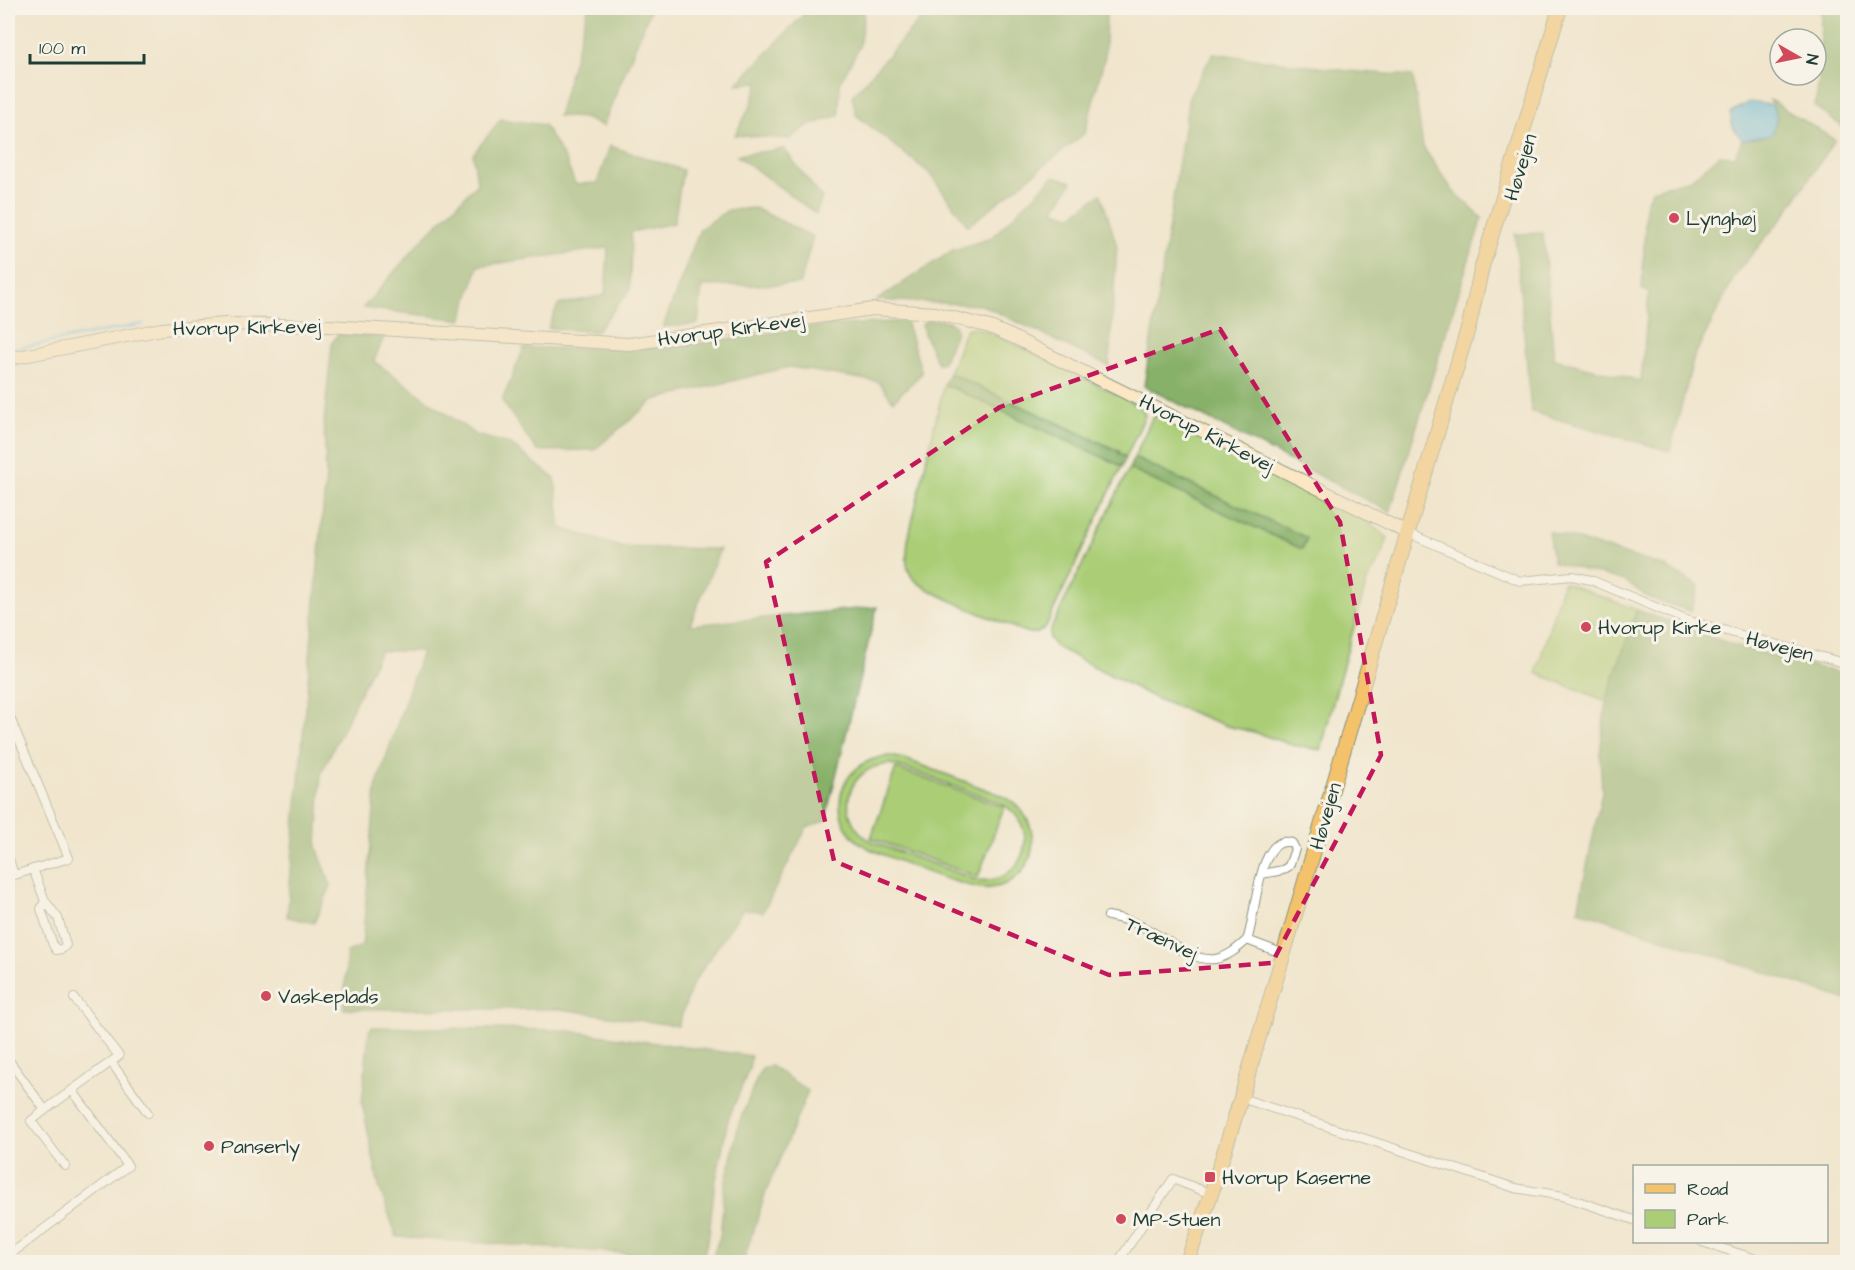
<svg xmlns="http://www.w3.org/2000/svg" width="1855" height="1270" viewBox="0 0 1855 1270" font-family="'Architects Daughter',sans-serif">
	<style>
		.green { fill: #aacd76; stroke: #648555; stroke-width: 1.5; fill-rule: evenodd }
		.forest { fill: #87b067; stroke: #53764e; stroke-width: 1.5 }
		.water { fill: #64bbe1; stroke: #427c8a; stroke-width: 1.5 }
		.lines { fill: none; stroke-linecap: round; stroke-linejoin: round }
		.stream { stroke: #64bbe1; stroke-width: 2 }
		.street-casing { stroke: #889280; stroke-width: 10 }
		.secondary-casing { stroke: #889280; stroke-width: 14 }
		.primary-casing { stroke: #889280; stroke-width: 16 }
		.street { stroke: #fff; stroke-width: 8 }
		.secondary { stroke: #fbe7c3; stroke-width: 12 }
		.primary { stroke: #f4c26a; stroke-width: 14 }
		.marked { fill: none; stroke: #c2185b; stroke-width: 4.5; stroke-dasharray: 12 8; stroke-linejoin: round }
		.poi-dot { fill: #d1495b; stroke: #f7f3e8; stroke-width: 2 }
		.labels { text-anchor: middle; stroke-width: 6; stroke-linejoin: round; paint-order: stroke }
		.street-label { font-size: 20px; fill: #1f3d34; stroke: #f7f3e8 }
		.poi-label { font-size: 20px; fill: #1f3d34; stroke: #f7f3e8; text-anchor: start }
	</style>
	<rect width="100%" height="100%" fill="#f7f3e8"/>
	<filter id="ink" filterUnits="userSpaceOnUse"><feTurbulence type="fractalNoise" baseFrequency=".0167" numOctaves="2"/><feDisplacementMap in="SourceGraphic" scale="12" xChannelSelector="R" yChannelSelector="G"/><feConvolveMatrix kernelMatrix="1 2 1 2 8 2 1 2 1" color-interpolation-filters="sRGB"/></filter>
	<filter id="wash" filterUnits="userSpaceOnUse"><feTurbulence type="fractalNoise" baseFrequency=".008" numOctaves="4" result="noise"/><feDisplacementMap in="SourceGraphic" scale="24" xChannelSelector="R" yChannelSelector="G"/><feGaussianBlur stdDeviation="1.35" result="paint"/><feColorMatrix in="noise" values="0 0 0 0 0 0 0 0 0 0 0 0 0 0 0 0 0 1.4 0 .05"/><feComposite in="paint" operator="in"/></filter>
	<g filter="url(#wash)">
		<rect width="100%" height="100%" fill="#f1e6cd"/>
		<g class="green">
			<path d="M974 327 1003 338 1142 407 1145 416 1126 457 1119 454V451L949 373 966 329Z"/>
			<path d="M944 384 1122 466 1046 626C1039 633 1035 635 1025 632 1004 623 922 592 912 577 904 565 907 554 908 540Z"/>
			<path d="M1157 415 1361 517 1388 538 1380 559 1367 581 1338 683 1321 750 1293 745 1254 732 1227 726 1157 699 1056 647 1049 638 1050 631 1129 469 1302 549 1307 538 1134 458 1152 418Z"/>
			<path d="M1563 582 1637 610 1606 701 1536 673Z"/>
			<path d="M890 756 905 759 1001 795C1047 815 1042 882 990 888 967 891 897 860 872 850 821 827 834 759 890 756ZM890 764 902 767 998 802C1044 822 1027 886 977 880L875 843C833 823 843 766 890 764Z"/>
			<path d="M896 768 1004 807 978 877 871 838Z"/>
		</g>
		<g class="forest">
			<path d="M588 8H651L603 126 583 118 558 116Z"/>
			<path d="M847 8H865L859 48 840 82 839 115 806 127 790 139 735 135 750 107 759 82 737 84 806 12Z"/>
			<path d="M930 8H1106L1105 56 1085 133 968 226 929 173 856 115 852 96Z"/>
			<path d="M1821 8H1847V130L1815 107 1820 73Z"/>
			<path d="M1213 53 1349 71 1413 76 1423 147 1453 191 1482 218 1390 512 1144 386 1189 96Z"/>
			<path d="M1770 100 1835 140 1784 216 1737 272 1694 357 1670 451 1531 412 1515 234 1543 233 1554 359 1641 381 1649 293 1642 289 1646 203 1652 190 1691 179 1720 155 1735 156 1742 140 1772 135 1777 117Z"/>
			<path d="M501 119 544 125 566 161 575 184 597 183 610 146 683 170 674 223 631 232 630 290 596 332 548 328 558 305 605 295 608 248 478 266 462 320 363 308 420 242 477 184 473 154Z"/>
			<path d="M784 149 822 198 816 214 736 155Z"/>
			<path d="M1054 176 1072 182 1054 211 1072 215 1101 194 1117 246 1109 366 982 305 877 300 953 250 991 238Z"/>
			<path d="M755 208 813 237 800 284 702 286 698 324 663 327 700 229 728 210Z"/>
			<path d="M939 320 948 321 954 325 956 331 953 340 943 362 938 364 924 334 922 325 925 321Z"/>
			<path d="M906 321 922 373 893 401 879 382 789 367 654 400 594 450 537 451 502 401 524 348H665L810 327Z"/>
			<path d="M338 334 384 337 374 361 476 435 510 444 555 479 561 528 621 547 720 549 690 625 877 607 825 821 807 827 763 912 743 909 693 983 678 1026 560 1009H344L347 952 362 946 376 787 422 651H380L321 774 317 847 331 886 314 923 287 917 326 475 324 422 332 343Z"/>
			<path d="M949 373 1120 452 1119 454 1126 457 1122 466 944 384Z"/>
			<path d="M1134 458 1307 538 1302 549 1129 469Z"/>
			<path d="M1548 531 1664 566 1699 586 1691 611 1649 598 1625 581 1553 562Z"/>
			<path d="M1637 610 1736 646 1847 675V1000L1578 910 1602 792 1600 754 1606 701Z"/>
			<path d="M372 1027 562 1030 751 1056 749 1069 728 1120 714 1190 709 1235 704 1254 692 1258 397 1237 379 1187 362 1103 369 1031Z"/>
			<path d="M771 1066 808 1091 766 1192 743 1262H714L713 1255 720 1236 724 1190 739 1123 759 1073 764 1067Z"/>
		</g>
		<path class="water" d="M1749 102 1772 105 1777 117 1772 135 1742 140 1731 124V112Z"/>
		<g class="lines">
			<g class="stream">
				<path d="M8 350 143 324"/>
				<path d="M8 366 30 361"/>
			</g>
		</g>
	</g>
	<g filter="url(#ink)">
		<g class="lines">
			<g class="street-casing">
				<g id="street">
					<path d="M1408 533 1520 581 1572 576 1591 580 1686 620 1848 664"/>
					<path d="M8 713 69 858 8 877"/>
					<path d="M8 856 14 875"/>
					<path d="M33 869 45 901 41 909 53 945 56 950 62 949 66 945 58 918 45 901"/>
					<path d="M1108 916C1120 918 1132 921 1143 927 1165 937 1190 962 1215 959 1228 957 1238 948 1247 940 1256 920 1257 831 1292 843L1295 849 1289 866 1283 870 1262 874"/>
					<path d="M1247 940 1284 954"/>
					<path d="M8 1059 45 1110 119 1056 74 998"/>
					<path d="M111 1062 148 1113"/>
					<path d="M1241 1098 1515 1188 1563 1196 1634 1220"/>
					<path d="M45 1110 31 1121 65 1166"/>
					<path d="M1702 1242 1766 1262"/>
					<path d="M8 1256 128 1166 72 1090"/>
					<path d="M1118 1262 1173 1179 1211 1194"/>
				</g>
			</g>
			<g class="secondary-casing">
				<path id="secondary" d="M8 359 162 329 226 324 328 326 629 344 873 309 935 313 990 327 1013 337 1408 533"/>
			</g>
			<g class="primary-casing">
				<path id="primary" d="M1187 1262 1211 1194 1241 1098 1469 325 1482 267 1560 8"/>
			</g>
			<use href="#street" class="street"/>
			<use href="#secondary" class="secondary"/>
			<use href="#primary" class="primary"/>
		</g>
	</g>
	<path d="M0 0H1855V1270H0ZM1220 329 1340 522 1381 755 1272 963 1109 975 834 861 766 562 1000 407Z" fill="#f1e6cd" fill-opacity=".55" fill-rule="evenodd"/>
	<path class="marked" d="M1220 329 1340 522 1381 755 1272 963 1109 975 834 861 766 562 1000 407Z"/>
	<g class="poi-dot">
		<circle cx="1674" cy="218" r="6"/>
		<circle cx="1586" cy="627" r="6"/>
		<circle cx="266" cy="996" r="6"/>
		<circle cx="209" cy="1146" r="6"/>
		<rect x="1204" y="1171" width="12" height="12" rx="3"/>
		<circle cx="1121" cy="1219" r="6"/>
	</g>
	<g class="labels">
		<g class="street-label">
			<text transform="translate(1520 167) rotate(-73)" y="7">Høvejen</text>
			<text transform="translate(247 327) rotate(-1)" y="7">Hvorup Kirkevej</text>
			<text transform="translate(731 329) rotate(-8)" y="7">Hvorup Kirkevej</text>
			<text transform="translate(1207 433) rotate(27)" y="7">Hvorup Kirkevej</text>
			<text transform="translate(1780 646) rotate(15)" y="7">Høvejen</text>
			<text transform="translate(1325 816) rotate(-74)" y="7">Høvejen</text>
			<text transform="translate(1162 938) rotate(25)" y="7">Trænvej</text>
		</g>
		<g class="poi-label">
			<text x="1686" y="225">Lynghøj</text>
			<text x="1598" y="634">Hvorup Kirke</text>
			<text x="278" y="1003">Vaskeplads</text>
			<text x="221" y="1153">Panserly</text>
			<text x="1222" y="1184">Hvorup Kaserne</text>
			<text x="1133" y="1226">MP-Stuen</text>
		</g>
	</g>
	<rect width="1855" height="1270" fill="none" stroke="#f7f3e8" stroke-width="30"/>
	<rect x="1633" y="1165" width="195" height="78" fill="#f7f3e8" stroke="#a1aaa0" stroke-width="1.5"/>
	<rect x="1645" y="1184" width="30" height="9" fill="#f4c26a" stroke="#a1aaa0" stroke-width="1.5"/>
	<text x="1687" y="1195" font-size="18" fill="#1f3d34">Road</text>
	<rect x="1645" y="1210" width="30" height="18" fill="#aacd76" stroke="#a1aaa0" stroke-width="1.5"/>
	<text x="1687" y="1225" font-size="18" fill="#1f3d34">Park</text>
	<g transform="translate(1798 57) rotate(99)"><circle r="28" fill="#f7f3e8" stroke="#a1aaa0" stroke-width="1.5"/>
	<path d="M0-4.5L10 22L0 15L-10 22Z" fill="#d1495b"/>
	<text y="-9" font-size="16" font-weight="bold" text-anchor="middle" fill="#1f3d34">N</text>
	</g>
	<path d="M30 54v9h114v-9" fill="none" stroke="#1f3d34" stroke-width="3"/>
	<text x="39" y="54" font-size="18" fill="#1f3d34" stroke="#f7f3e8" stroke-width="4.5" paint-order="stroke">100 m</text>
</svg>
